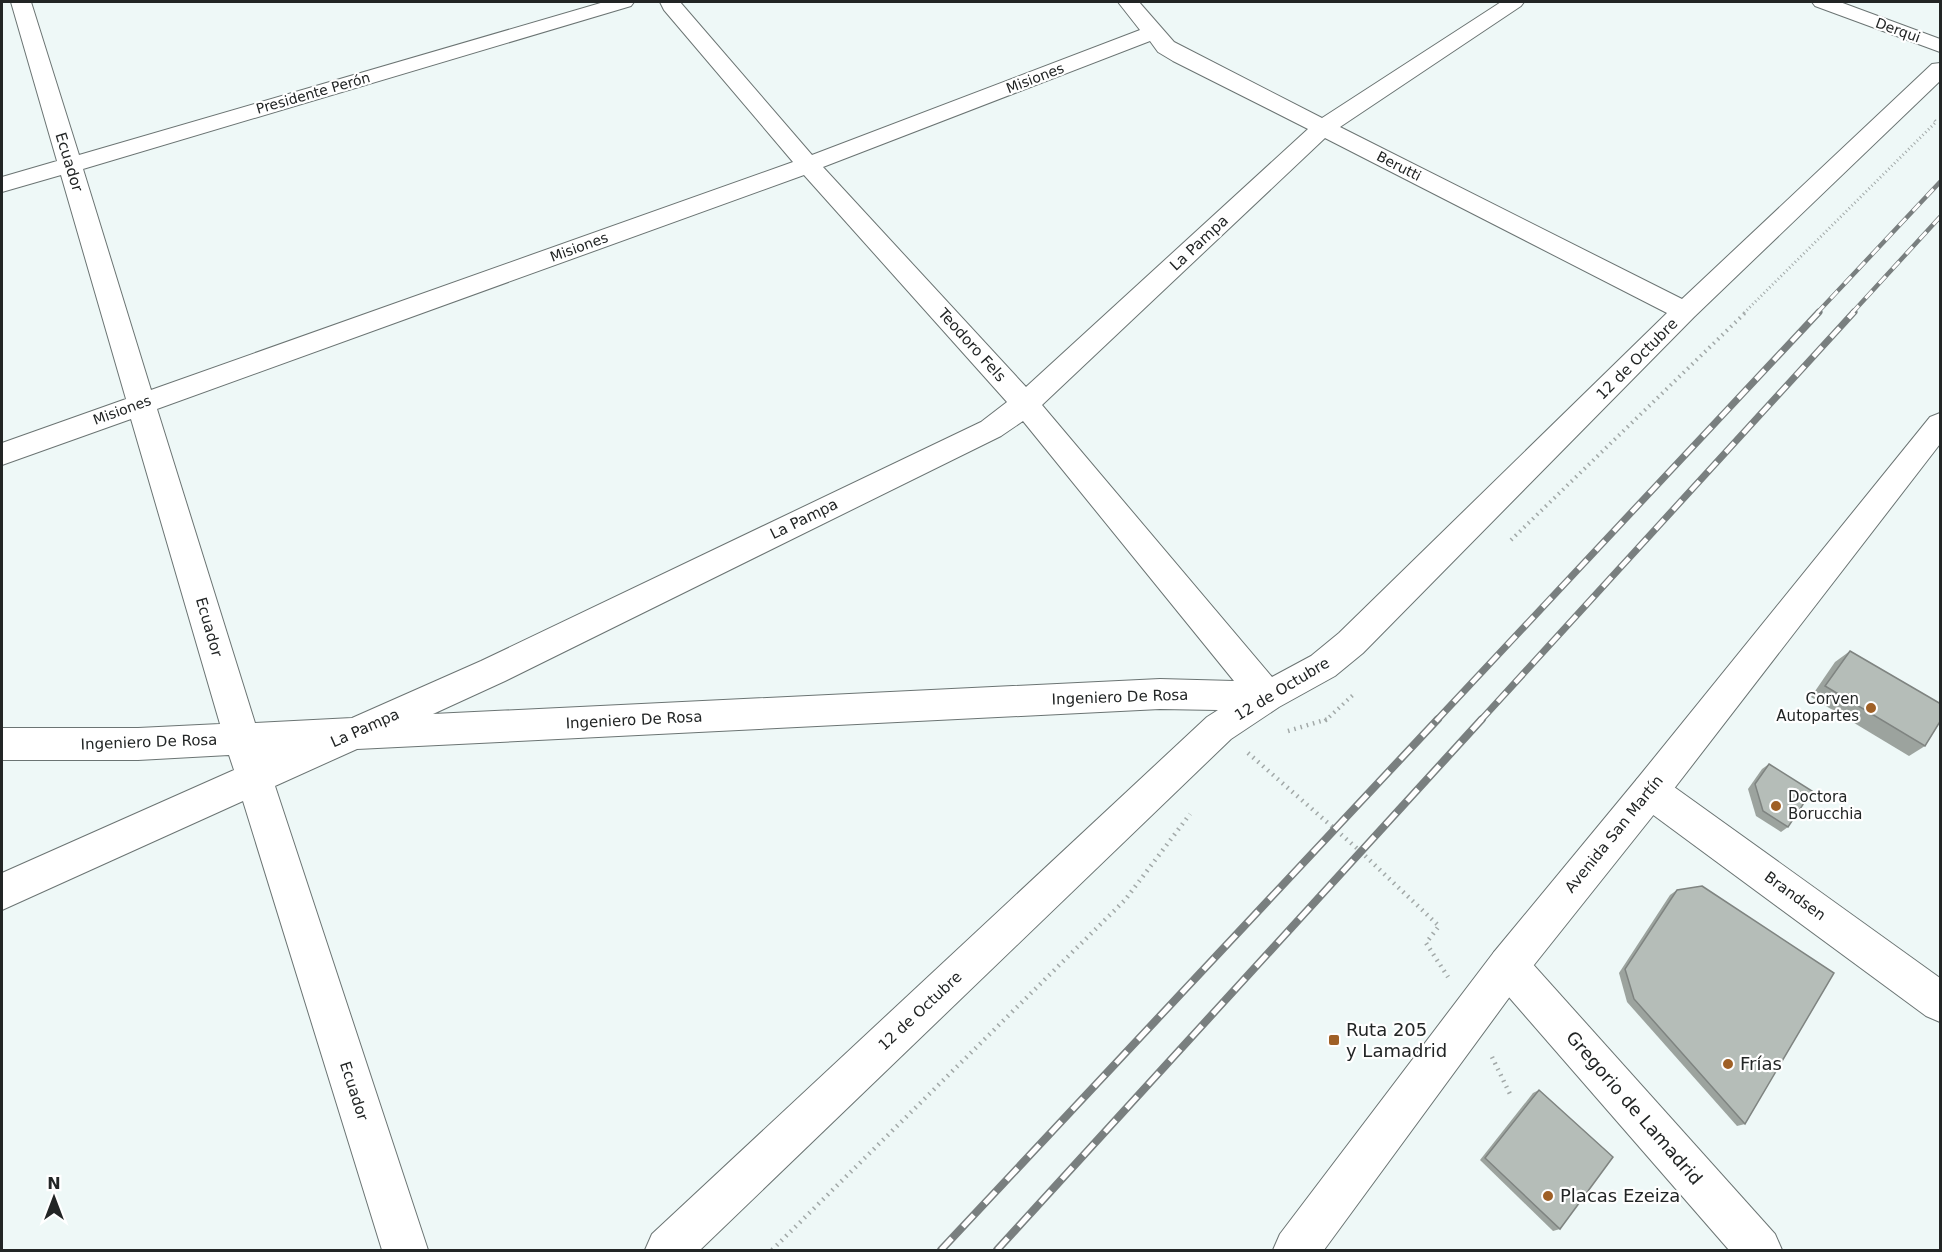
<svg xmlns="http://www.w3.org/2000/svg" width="1942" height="1252" viewBox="0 0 1942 1252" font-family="'DejaVu Sans',sans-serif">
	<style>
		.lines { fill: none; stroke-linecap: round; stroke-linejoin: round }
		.minor-casing { stroke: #6b7473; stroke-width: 2 }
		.major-casing { stroke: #6b7473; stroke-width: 2 }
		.path-far2 { stroke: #a2a9a8; stroke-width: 3; stroke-dasharray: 1 3; stroke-linecap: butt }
		.path-far1 { stroke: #a2a9a8; stroke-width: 4; stroke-dasharray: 1.5 4.5; stroke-linecap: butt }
		.path { stroke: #a2a9a8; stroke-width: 4.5; stroke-dasharray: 1.5 5; stroke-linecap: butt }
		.minor { fill: #fff; fill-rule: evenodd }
		.major { fill: #fff; fill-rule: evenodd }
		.rail-far2-casing { stroke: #797f7f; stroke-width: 4.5 }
		.rail-far1-casing { stroke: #797f7f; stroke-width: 7 }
		.rail-casing { stroke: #797f7f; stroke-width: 8 }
		.rail-far2 { stroke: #fff; stroke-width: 3; stroke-dasharray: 10; stroke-linecap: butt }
		.rail-far1 { stroke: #fff; stroke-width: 4.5; stroke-dasharray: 13; stroke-linecap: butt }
		.rail { stroke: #fff; stroke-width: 5; stroke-dasharray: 16; stroke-linecap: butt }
		.wall { fill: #9ca39e }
		.building { fill: #b5bdb8; stroke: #7f8481; stroke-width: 1.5 }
		.poi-dot { fill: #9f6026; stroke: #fff; stroke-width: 2 }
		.labels { text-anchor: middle; stroke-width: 4.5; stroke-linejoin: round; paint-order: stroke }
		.far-street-label { font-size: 14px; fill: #222525; stroke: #fff }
		.street-label { font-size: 15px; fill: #222525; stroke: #fff }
		.poi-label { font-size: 15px; fill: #222525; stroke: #fff; text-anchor: end }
		.near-poi-label { font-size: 18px; fill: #222525; stroke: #fff; text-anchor: start }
		.near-street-label { font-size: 18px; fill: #222525; stroke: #fff }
	</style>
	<rect width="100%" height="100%" fill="#eef8f7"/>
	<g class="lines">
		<g class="minor-casing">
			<g id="minor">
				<path d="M11 2H31L79 155 604 2H634L631 6 83 169 151 390 793 162 664 10 660 2H680L812 155 1140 30 1118 2H1139L1174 42 1322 118 1501 2H1524L1521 6 1340 127 1682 299 1932 64 1940 63V81L1694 317 1363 653 1335 676 1279 707 1231 739 700 1250H645L652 1234 1207 717 1218 710 1160 709 357 749 275 786 428 1250H382L243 801 2 910V873L234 770 229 755 138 760H2V728H138L220 724 131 419 2 465V443L126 399 61 175 2 192V177L57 161ZM1150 41 1158 52 1173 61 1308 129 1026 387 823 167ZM1325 138 1667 313 1339 633 1311 656 1272 677 1042 405ZM804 175 1007 402 981 422 481 661 352 718 255 723 157 409ZM1023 421 1234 681 1160 679 433 714 505 681 1001 436Z"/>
				<path d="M1812 2H1840L1940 39V52L1815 6Z"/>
				<path d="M1650 774 1663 779 1940 978V1022L1926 1016 1637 803 1632 791 1637 779Z"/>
				<path d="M1508 946 1522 952 1775 1234 1782 1250H1729L1494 980 1488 966 1494 952Z"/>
			</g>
		</g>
		<g class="major-casing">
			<path id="major" d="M1940 413V444L1663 803 1522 980 1324 1250H1273L1280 1234 1494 952 1637 779 1930 417Z"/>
		</g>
		<path class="path-far2" d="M1744 313 1936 122 1933 118"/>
		<g class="path-far1">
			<path d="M1511 540 1746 312"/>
			<path d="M1325 721 1355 693"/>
		</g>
		<g class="path">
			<path d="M1288 731 1328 719"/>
			<path d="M1248 753 1360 851 1439 926 1426 943 1448 977"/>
			<path d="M1492 1057 1510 1094"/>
			<path d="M772 1250 1125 900 1190 814"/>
		</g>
		<use href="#minor" class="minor"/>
		<use href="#major" class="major"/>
		<g class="rail-far2-casing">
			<g id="rail-far2">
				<path d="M1817 313 1940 182"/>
				<path d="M1852 313 1940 217"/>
			</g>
		</g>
		<g class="rail-far1-casing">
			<g id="rail-far1">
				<path d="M1436 721 1819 312"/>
				<path d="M1480 721 1854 312"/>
			</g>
		</g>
		<g class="rail-casing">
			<g id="rail">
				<path d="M941 1250 1438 719"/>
				<path d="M997 1250 1482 719"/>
			</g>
		</g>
		<use href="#rail-far2" class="rail-far2"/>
		<use href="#rail-far1" class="rail-far1"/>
		<use href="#rail" class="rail"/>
	</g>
	<g class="wall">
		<path d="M1850 651 1925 746 1909 756 1811 697 1835 662Z"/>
		<path d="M1769 764 1788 827 1781 832 1756 816 1748 789 1762 769Z"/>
		<path d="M1677 890 1745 1124 1737 1126 1627 1002 1619 973 1670 895Z"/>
		<path d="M1539 1090 1560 1229 1553 1231 1480 1160 1533 1093Z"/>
	</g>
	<g class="building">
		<path d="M1850 651 1941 704V720L1925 746 1825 686Z"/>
		<path d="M1769 764 1812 791 1788 827 1763 811 1755 784Z"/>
		<path d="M1702 886 1834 973 1745 1124 1634 999 1625 969 1677 890Z"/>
		<path d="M1539 1090 1613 1157 1560 1229 1485 1158Z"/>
	</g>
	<g class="poi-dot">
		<circle cx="1871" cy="708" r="6"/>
		<circle cx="1776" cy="806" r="6"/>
		<rect x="1328" y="1034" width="12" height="12" rx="3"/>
		<circle cx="1728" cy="1064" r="6"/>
		<circle cx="1548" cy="1196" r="6"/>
	</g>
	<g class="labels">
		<g class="far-street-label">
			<text transform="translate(1898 30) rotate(20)" y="5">Derqui</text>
			<text transform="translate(1035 78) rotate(-21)" y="5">Misiones</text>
			<text transform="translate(313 93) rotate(-16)" y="5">Presidente Perón</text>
			<text transform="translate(1399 166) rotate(27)" y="5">Berutti</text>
			<text transform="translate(579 247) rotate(-20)" y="5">Misiones</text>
			<text transform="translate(122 410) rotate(-20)" y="5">Misiones</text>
		</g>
		<g class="street-label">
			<text transform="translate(69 162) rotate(73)" y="5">Ecuador</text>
			<text transform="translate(1199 243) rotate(-43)" y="5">La Pampa</text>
			<text transform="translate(972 345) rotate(48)" y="5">Teodoro Fels</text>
			<text transform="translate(1637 359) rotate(-45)" y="5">12 de Octubre</text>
			<text transform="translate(804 519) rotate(-26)" y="5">La Pampa</text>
			<text transform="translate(209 627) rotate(74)" y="5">Ecuador</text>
			<text transform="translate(1282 689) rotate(-31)" y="5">12 de Octubre</text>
			<text transform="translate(1120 697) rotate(-2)" y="5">Ingeniero De Rosa</text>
			<text transform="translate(634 720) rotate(-3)" y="5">Ingeniero De Rosa</text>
			<text transform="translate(365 728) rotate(-24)" y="5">La Pampa</text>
			<text transform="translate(149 742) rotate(-2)" y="5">Ingeniero De Rosa</text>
			<text transform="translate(1614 834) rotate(-51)" y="5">Avenida San Martín</text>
			<text transform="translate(1795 896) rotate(36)" y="5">Brandsen</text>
			<text transform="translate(920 1011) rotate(-43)" y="5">12 de Octubre</text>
			<text transform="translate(354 1091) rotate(72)" y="5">Ecuador</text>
		</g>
		<g class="poi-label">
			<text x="1859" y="704">Corven<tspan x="1859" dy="17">Autopartes</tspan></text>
			<text x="1788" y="802" text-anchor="start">Doctora<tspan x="1788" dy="17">Borucchia</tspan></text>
		</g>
		<g class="near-poi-label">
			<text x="1346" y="1036">Ruta 205<tspan x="1346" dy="21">y Lamadrid</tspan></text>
			<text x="1740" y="1070">Frías</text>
			<text x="1560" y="1202">Placas Ezeiza</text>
		</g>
		<g class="near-street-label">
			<text transform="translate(1634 1108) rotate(49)" y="6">Gregorio de Lamadrid</text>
		</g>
	</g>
	<rect width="1942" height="1252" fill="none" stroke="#222525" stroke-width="6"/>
	<g transform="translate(54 1198)" stroke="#ffffff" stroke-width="4.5" paint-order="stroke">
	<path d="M0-4.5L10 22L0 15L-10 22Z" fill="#222525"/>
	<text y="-9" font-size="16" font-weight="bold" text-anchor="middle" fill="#222525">N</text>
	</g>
</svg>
